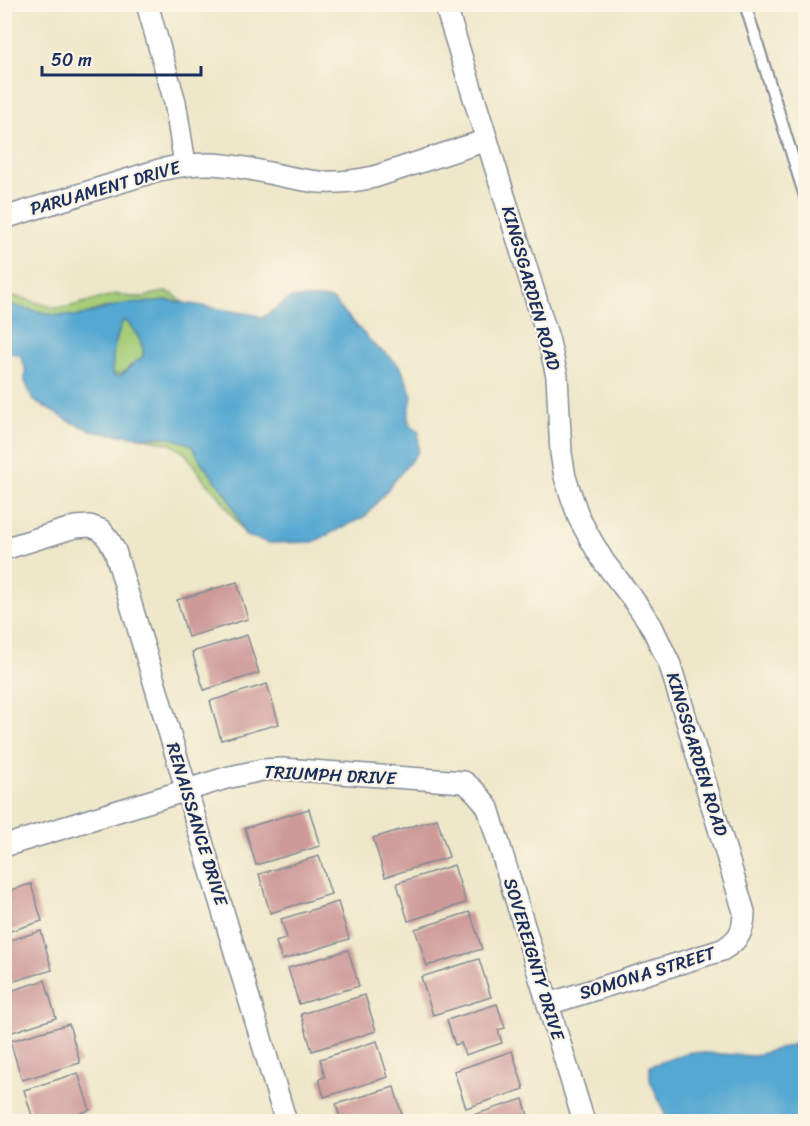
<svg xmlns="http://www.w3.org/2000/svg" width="810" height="1126" viewBox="0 0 810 1126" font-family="Sriracha,sans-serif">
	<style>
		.green { fill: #a6cd78; stroke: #607e6b; stroke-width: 1.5 }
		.water { fill: #55a8d1; stroke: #386c98; stroke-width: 1.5; fill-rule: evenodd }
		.building { fill: #cd9a98 }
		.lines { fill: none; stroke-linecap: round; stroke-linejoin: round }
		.service-casing { stroke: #848b94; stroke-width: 14 }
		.minor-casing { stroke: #848b94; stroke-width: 24 }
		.service { stroke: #fff; stroke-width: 10 }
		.minor { stroke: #fff; stroke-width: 21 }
		.labels { text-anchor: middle; stroke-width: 4.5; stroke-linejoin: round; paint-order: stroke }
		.street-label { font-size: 18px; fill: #1b2f5e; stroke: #fcf5e5 }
	</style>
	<rect width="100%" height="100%" fill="#fcf5e5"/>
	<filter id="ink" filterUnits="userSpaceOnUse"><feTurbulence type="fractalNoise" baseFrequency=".0167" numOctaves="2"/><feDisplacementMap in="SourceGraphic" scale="12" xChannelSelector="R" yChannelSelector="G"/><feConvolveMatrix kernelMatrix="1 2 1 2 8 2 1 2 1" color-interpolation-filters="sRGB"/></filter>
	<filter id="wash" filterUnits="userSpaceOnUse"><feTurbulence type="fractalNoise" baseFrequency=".008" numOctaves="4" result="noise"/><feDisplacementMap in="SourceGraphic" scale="24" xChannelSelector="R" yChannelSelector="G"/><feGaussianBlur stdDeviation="1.35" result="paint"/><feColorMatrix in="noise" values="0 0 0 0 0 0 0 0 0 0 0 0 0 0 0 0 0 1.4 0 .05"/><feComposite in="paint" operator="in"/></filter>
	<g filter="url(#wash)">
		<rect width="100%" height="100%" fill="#eee7c9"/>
		<g class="green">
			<path d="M166 292 173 294 185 304 166 300 104 308 79 316 55 315 5 304 4 295 22 298 54 308 67 307 117 294 130 297H145L154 294Z"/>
			<path d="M124 320C132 326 147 347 142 357 140 361 139 359 135 362 126 368 128 372 115 375 106 362 119 336 122 322Z"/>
			<path d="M140 437H170L192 445 201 462 228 496 246 536 219 496 203 479 186 454 171 444Z"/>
		</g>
		<g class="water">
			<path d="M291 298H322L333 300 376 347 388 355 401 368 412 395 408 419 412 426 419 432 418 452 366 516 313 542 270 543 246 536 228 496 201 462 192 445 170 437H140L96 432 71 422 33 400 25 381V367L20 355 12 353 5 355V304L54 315 79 316 123 304 145 303 166 300 256 315 262 318ZM124 320C132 325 148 348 142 357 140 361 137 360 134 363 125 370 130 372 116 377L112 374 114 347 122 322Z"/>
			<path d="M805 1041V1121H668L650 1080V1066L690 1052 753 1056Z"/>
		</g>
		<g id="blocks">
			<g class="building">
				<path d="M237 582 248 619 188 637 177 600Z"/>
				<path d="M247 635 259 673 204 690 192 652Z"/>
				<path d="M267 684 279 724 221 740 210 701Z"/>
				<path d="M309 809 320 846 256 865 245 828Z"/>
				<path d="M437 819 449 857 385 877 373 838Z"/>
				<path d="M319 856 331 894 270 913 259 874Z"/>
				<path d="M454 865 466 903 408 921 397 883Z"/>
				<path d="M31 884 42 921 4 933V892Z"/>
				<path d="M338 902 349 939 282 960 276 942 287 938 281 919Z"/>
				<path d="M470 912 482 949 427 966 415 929Z"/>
				<path d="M41 931 52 970 4 984V942Z"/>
				<path d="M348 950 359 986 299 1004 288 968Z"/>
				<path d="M479 959 491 997 433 1015 421 977Z"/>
				<path d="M45 980 56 1018 9 1033 4 1020V993Z"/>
				<path d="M365 995 376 1031 312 1051 301 1014Z"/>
				<path d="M497 1004 505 1028 498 1030 502 1043 465 1055 461 1043 455 1045 447 1020Z"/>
				<path d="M69 1024 80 1063 22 1080 10 1041Z"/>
				<path d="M377 1041 388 1077 324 1097 319 1079 325 1077 320 1059Z"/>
				<path d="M512 1051 524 1089 466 1108 454 1071Z"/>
				<path d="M78 1073 90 1110 54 1122H34L24 1090Z"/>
				<path d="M394 1087 404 1122H341L336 1104Z"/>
				<path d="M523 1099 530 1122H471L470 1116Z"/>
			</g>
		</g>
	</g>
	<g filter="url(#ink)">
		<use href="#blocks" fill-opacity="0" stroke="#848b94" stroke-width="1.5"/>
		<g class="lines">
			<g class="service-casing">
				<path id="service" d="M745 4 806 200"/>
			</g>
			<g class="minor-casing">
				<g id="minor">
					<path d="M147 4 175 102 185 164"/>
					<path d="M445 4 548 338 557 376 561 453 565 477 572 498 579 518 592 542 604 562 633 599 651 625 670 665 744 912C744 931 739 940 722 950L548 1004"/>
					<path d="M4 218 159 170C181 165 202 162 224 165 256 168 287 179 319 182 338 183 356 181 374 177L487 140"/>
					<path d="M4 549 75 527 90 526 101 530 109 540 115 551 286 1122"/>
					<path d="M4 846 226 778 262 770 283 769 464 782C475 790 481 797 488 808L584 1122"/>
				</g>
			</g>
			<use href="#service" class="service"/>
			<use href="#minor" class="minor"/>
		</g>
	</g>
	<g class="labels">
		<g class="street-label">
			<text transform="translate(105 188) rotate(-16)" y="6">PARUAMENT DRIVE</text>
			<text transform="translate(531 288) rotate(74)" y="6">KINGSGARDEN ROAD</text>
			<text transform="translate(697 754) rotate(73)" y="6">KINGSGARDEN ROAD</text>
			<text transform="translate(330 775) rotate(3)" y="6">TRIUMPH DRIVE</text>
			<text transform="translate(197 824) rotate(73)" y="6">RENAISSANCE DRIVE</text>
			<text transform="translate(534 959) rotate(73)" y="6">SOVEREIGNTY DRIVE</text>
			<text transform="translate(647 973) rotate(-17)" y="6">SOMONA STREET</text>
		</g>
	</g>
	<rect width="810" height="1126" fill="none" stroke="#fcf5e5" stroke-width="24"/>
	<path d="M42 66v9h159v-9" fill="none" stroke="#1b2f5e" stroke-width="3"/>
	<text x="51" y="66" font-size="18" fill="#1b2f5e" stroke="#fcf5e5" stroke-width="4.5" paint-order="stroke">50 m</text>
</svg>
